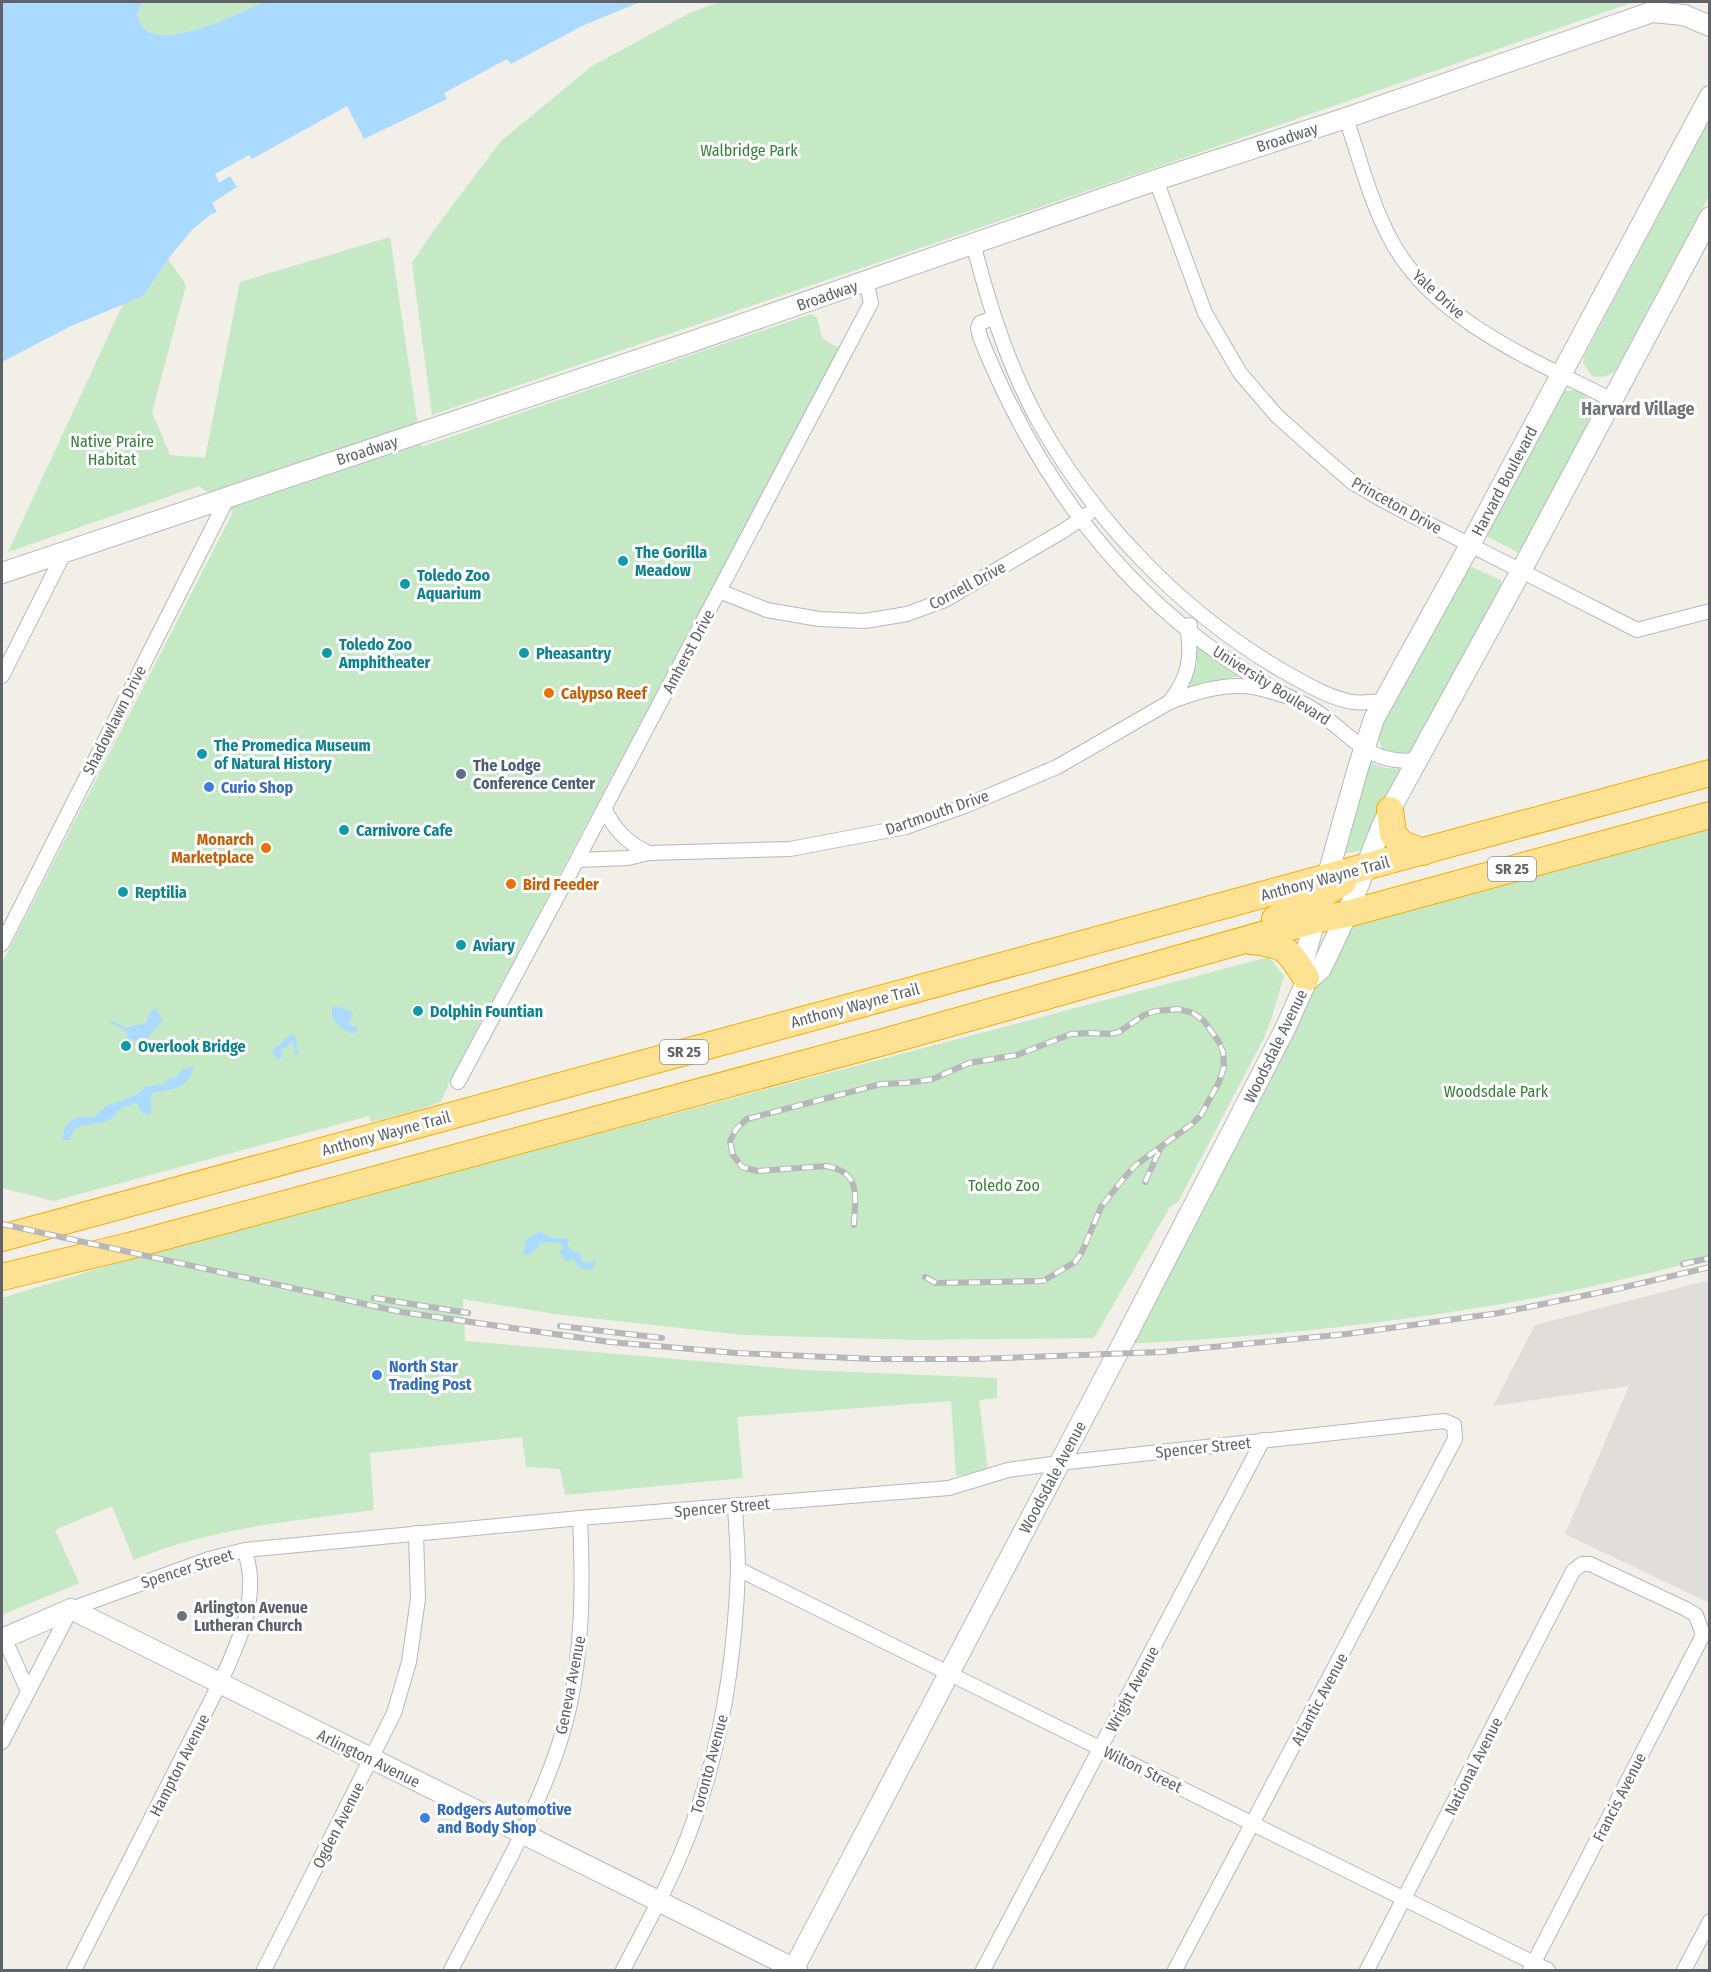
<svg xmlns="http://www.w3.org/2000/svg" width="1711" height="1972" viewBox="0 0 1711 1972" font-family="'Fira Sans Condensed',sans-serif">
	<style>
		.industrial { fill: #e0deda }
		.green { fill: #c5e8c5 }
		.water { fill: #aadaff }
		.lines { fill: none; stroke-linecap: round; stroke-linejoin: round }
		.street-casing { stroke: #b5b8bc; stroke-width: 16 }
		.secondary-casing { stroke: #b6babf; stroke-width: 22 }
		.highway-casing { stroke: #f9ab00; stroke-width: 28 }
		.street { stroke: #fff; stroke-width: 14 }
		.secondary { stroke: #fff; stroke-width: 20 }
		.highway { stroke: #fde293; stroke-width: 26 }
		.rail-casing { stroke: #b6b7b8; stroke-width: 6 }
		.rail { stroke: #fff; stroke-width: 4; stroke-dasharray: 11; stroke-linecap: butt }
		.culture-dot { fill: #0f9aa8; stroke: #fff; stroke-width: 2 }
		.food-dot { fill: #e8710a; stroke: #fff; stroke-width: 2 }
		.service-dot { fill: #5c6f8a; stroke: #fff; stroke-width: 2 }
		.shop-dot { fill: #3f7fe0; stroke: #fff; stroke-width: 2 }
		.worship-dot { fill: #6b7280; stroke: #fff; stroke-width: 2 }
		.labels { text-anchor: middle; stroke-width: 6; stroke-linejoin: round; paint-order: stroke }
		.shield { fill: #fff; stroke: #8f9295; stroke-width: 1.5 }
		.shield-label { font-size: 15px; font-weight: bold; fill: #5f6368 }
		.street-label { font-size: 16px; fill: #5f6368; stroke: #fff }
		.park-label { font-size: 16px; fill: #348238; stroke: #fff }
		.culture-label { font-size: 16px; font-weight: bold; fill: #0d838f; stroke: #fff; text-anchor: start }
		.food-label { font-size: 16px; font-weight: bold; fill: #c56008; stroke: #fff; text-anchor: start }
		.service-label { font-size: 16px; font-weight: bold; fill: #4e5e75; stroke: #fff; text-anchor: start }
		.shop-label { font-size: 16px; font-weight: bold; fill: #366cbe; stroke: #fff; text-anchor: start }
		.worship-label { font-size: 16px; font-weight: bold; fill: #5b616d; stroke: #fff; text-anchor: start }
		.neighbourhood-label { font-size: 18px; font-weight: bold; fill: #70757a; stroke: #fff }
	</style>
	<rect width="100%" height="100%" fill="#f1efe8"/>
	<path class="industrial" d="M1709 1280H1710L1709 1603 1565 1534 1629 1386 1493 1406 1535 1325Z"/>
	<g class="green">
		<path d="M142 2H262C241 14 178 42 154 35 150 33 145 30 142 28L137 15Z"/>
		<path d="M719 2H1634L1160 166 432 415 412 263 434 230 501 141 592 66 690 13Z"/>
		<path d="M1709 121V196L1615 371C1607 377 1601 378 1592 376L1583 363 1584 356Z"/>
		<path d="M390 237 421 447 811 314 817 318C824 339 817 338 840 348L451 1078 441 1102 415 1111 371 1122 369 1116 54 1201 2 1188V963L233 512 199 486 8 552 123 304 143 296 168 259 186 285 152 412 170 455 205 458 240 282Z"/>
		<path d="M1575 390C1587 395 1591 400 1596 412L1521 551 1517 552 1488 537 1486 529 1554 399 1564 391Z"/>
		<path d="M1469 566 1501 580 1502 588 1417 750 1405 757 1383 751 1377 735 1379 724Z"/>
		<path d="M1197 647 1204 648 1238 673 1239 676 1191 686 1189 683 1197 664Z"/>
		<path d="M1368 762 1386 768 1402 769 1363 850 1342 854Z"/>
		<path d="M1709 815V1258C1654 1272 1598 1286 1541 1297 1402 1322 1262 1338 1121 1344L1347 914Z"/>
		<path d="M1269 957 1284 976 1270 1023 1264 1038 1178 1202 1170 1207 1094 1338 916 1340 743 1335 555 1314 463 1299 465 1341 804 1370 997 1378V1398L979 1400 988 1470 956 1476 951 1401 737 1417 743 1478 565 1495 560 1469 526 1467 522 1437 370 1453 374 1510C293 1521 210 1528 134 1560L112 1506 55 1530 79 1583 2 1615V1298L176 1245Z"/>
	</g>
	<g class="water">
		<path d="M2 2H142L137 15 142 27C145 30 150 33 154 34 178 42 241 14 262 2H640L582 26 511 64 507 59 444 93 447 99 364 139 347 106 252 159 249 155 215 174 219 183 230 176 237 187 212 203 217 212 210 215 192 230 168 259 143 296 69 327 2 362Z"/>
		<path d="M335 1006 351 1011 353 1015 348 1024 358 1028 356 1033C345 1034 338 1025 332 1017V1008Z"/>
		<path d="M155 1008 163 1020 145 1041 129 1040 126 1031 109 1022 110 1020 126 1028 146 1023 150 1013Z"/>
		<path d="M291 1034 296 1038 299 1054 295 1055 294 1044 291 1042 286 1048 281 1050 282 1057 277 1060 272 1051Z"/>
		<path d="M194 1066C190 1089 171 1090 151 1093V1113L147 1115 141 1112 137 1103 121 1108 111 1119 102 1123 100 1122C85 1128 75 1121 70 1140H62C65 1121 73 1114 93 1118L106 1106 139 1094 146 1086 164 1084 168 1079 177 1077 183 1068 187 1069Z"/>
		<path d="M538 1232 555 1238H568V1246L573 1251 579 1252 583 1263 596 1261 592 1270 578 1267 574 1258 567 1262 559 1251 563 1249 562 1244 546 1242 541 1244 539 1243V1247L533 1251 531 1256 523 1255 525 1241Z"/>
	</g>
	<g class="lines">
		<g class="street-casing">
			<g id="street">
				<path d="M1346 118C1360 160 1371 204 1392 242 1435 321 1536 361 1612 400"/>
				<path d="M1156 180 1205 313 1240 373 1277 416 1315 450 1352 482 1388 503 1637 630 1710 611"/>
				<path d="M973 243C989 305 1008 366 1039 422 1096 523 1181 611 1281 670 1303 682 1326 697 1352 702 1361 703 1373 702 1383 701"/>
				<path d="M993 318 980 323 978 328 980 337C1031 465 1107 575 1221 655 1241 669 1262 682 1283 694 1292 699 1302 702 1311 708 1351 731 1364 766 1417 760"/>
				<path d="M719 591 767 610 819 619 865 621 907 614 945 600 1063 531 1088 514"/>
				<path d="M2 676 64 553"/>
				<path d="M1170 701C1188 679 1193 657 1187 628L1190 625"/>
				<path d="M604 808C614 830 628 844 649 853"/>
				<path d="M577 860 628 858 649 853 790 849 906 827 965 806 1057 767 1168 703C1194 692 1224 683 1253 687 1265 689 1278 694 1290 697"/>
				<path d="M2 944 228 497"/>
				<path d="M458 1082 577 860 871 303 866 281"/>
				<path d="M738 1569 1548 1970"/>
				<path d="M4 1638 28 1691"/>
				<path d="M2 1742 71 1609 209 1559 245 1550 580 1518 949 1488 1008 1470 1059 1463 1444 1421 1454 1425 1455 1439 1175 1970"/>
				<path d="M74 1970 220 1683C235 1650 252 1615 250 1578 250 1569 247 1559 245 1550"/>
				<path d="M264 1970 394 1713 409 1662 418 1599 416 1533"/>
				<path d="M451 1970C491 1892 547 1800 568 1713 583 1649 583 1584 580 1518"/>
				<path d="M623 1970C646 1926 671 1881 689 1834 721 1750 735 1660 738 1570 738 1549 736 1527 735 1506"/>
				<path d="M983 1970 1263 1440"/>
				<path d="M1367 1970 1573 1571 1582 1564H1590L1686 1609 1696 1615 1703 1635 1530 1970"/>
				<path d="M1684 1970 1710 1921"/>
			</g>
		</g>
		<g class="secondary-casing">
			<g id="secondary">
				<path d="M2 573 688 343 1156 180 1346 118 1652 12 1684 15 1710 26"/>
				<path d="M1306 979 1303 963 1358 768 1374 719 1470 545 1710 96"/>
				<path d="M2 1639 71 1609 797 1970"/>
				<path d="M793 1970 1116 1356 1285 1029 1306 982 1321 969 1347 914 1382 826 1390 810 1521 571 1710 217"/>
			</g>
		</g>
		<g class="highway-casing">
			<g id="highway">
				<path d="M1390 810 1393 834 1402 844 1423 852"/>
				<path d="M1275 919 1303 906 1343 882"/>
				<path d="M1251 941C1285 944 1288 949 1306 978"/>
				<path d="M2 1238 1710 773"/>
				<path d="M2 1277 129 1246 880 1043 1315 920 1347 914 1710 815"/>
			</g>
		</g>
		<use href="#street" class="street"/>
		<use href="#secondary" class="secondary"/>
		<use href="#highway" class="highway"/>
		<g class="rail-casing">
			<g id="rail">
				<path d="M1145 1182 1161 1147"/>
				<path d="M2 1224 401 1312 610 1342 736 1353 875 1359H976L1161 1352 1347 1334 1499 1313 1617 1289 1710 1267"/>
				<path d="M854 1225C855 1197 862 1172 826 1166L757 1171 742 1167 733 1155 730 1141 736 1129 747 1119 881 1084 906 1083 933 1079 969 1063 1017 1055 1071 1034 1090 1033 1110 1034 1119 1032 1144 1015 1156 1011 1178 1009 1193 1013 1204 1021 1219 1042 1223 1052 1224 1067 1219 1082 1201 1115 1192 1124 1136 1165 1123 1179 1101 1207 1082 1252 1075 1262 1043 1281 936 1283 925 1277"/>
				<path d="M1683 1264 1710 1258"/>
				<path d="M374 1298 468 1313"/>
				<path d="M560 1326 662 1338"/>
			</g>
		</g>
		<use href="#rail" class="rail"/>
	</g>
	<g class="culture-dot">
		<circle cx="623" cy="561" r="6"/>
		<circle cx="405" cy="584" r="6"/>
		<circle cx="327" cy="653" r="6"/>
		<circle cx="524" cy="653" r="6"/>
		<circle cx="202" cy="754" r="6"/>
		<circle cx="344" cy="830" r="6"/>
		<circle cx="123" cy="892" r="6"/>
		<circle cx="461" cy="945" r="6"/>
		<circle cx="418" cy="1011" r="6"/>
		<circle cx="126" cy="1046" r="6"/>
	</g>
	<g class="food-dot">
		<circle cx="549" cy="693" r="6"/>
		<circle cx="266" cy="848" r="6"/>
		<circle cx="511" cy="884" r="6"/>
	</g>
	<circle class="service-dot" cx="461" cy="774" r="6"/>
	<g class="shop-dot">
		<circle cx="209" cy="787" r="6"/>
		<circle cx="377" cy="1375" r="6"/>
		<circle cx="425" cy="1818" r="6"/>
	</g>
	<circle class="worship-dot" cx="182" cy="1616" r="6"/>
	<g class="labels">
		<g class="shield">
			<rect x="1488" y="857" width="48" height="24" rx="4.5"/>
			<rect x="660" y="1040" width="48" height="24" rx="4.5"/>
		</g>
		<g class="shield-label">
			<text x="1512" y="874">SR 25</text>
			<text x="684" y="1057">SR 25</text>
		</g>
		<g class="street-label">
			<text transform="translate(1287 137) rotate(-18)" y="6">Broadway</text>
			<text transform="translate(1439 294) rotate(42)" y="6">Yale Drive</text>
			<text transform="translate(827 295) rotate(-19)" y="6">Broadway</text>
			<text transform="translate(367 450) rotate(-18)" y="6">Broadway</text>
			<text transform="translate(1504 481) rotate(-62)" y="6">Harvard Boulevard</text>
			<text transform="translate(1397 505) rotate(29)" y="6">Princeton Drive</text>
			<text transform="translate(967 585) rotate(-28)" y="6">Cornell Drive</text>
			<text transform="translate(688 651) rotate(-62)" y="6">Amherst Drive</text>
			<text transform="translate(1272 685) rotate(32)" y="6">University Boulevard</text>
			<text transform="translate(114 720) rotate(-63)" y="6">Shadowlawn Drive</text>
			<text transform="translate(937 812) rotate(-19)" y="6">Dartmouth Drive</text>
			<text transform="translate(1325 878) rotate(-15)" y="6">Anthony Wayne Trail</text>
			<text transform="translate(855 1005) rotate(-15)" y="6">Anthony Wayne Trail</text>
			<text transform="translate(1275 1046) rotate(-64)" y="6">Woodsdale Avenue</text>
			<text transform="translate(386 1133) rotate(-15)" y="6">Anthony Wayne Trail</text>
			<text transform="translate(1203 1447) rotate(-6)" y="6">Spencer Street</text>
			<text transform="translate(1052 1477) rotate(-62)" y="6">Woodsdale Avenue</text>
			<text transform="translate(722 1507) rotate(-5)" y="6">Spencer Street</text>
			<text transform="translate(187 1568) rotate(-18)" y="6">Spencer Street</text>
			<text transform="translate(570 1685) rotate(-79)" y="6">Geneva Avenue</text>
			<text transform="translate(1132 1689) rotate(-62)" y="6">Wright Avenue</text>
			<text transform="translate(1319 1699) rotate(-62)" y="6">Atlantic Avenue</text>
			<text transform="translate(369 1758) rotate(26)" y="6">Arlington Avenue</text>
			<text transform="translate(709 1764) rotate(-75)" y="6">Toronto Avenue</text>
			<text transform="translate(179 1765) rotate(-63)" y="6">Hampton Avenue</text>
			<text transform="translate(1473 1766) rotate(-63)" y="6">National Avenue</text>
			<text transform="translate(1143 1769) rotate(26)" y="6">Wilton Street</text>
			<text transform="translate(1619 1797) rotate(-63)" y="6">Francis Avenue</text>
			<text transform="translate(338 1825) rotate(-63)" y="6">Ogden Avenue</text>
		</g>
		<g class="park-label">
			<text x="749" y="156">Walbridge Park</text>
			<text x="112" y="447">Native Praire<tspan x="112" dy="18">Habitat</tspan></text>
			<text x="1496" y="1097">Woodsdale Park</text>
			<text x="1004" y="1191">Toledo Zoo</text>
		</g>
		<g class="culture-label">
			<text x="635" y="558">The Gorilla<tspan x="635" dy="18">Meadow</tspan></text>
			<text x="417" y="581">Toledo Zoo<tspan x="417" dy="18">Aquarium</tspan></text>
			<text x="339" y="650">Toledo Zoo<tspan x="339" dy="18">Amphitheater</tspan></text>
			<text x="536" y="659">Pheasantry</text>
			<text x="214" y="751">The Promedica Museum<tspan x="214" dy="18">of Natural History</tspan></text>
			<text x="356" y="836">Carnivore Cafe</text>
			<text x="135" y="898">Reptilia</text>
			<text x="473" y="951">Aviary</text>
			<text x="430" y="1017">Dolphin Fountian</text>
			<text x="138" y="1052">Overlook Bridge</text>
		</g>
		<g class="food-label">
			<text x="561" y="699">Calypso Reef</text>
			<text x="254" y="845" text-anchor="end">Monarch<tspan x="254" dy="18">Marketplace</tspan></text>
			<text x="523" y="890">Bird Feeder</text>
		</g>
		<g class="service-label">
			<text x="473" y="771">The Lodge<tspan x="473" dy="18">Conference Center</tspan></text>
		</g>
		<g class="shop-label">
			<text x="221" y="793">Curio Shop</text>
			<text x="389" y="1372">North Star<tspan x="389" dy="18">Trading Post</tspan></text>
			<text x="437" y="1815">Rodgers Automotive<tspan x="437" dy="18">and Body Shop</tspan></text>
		</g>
		<g class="worship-label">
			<text x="194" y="1613">Arlington Avenue<tspan x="194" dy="18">Lutheran Church</tspan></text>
		</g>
		<g class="neighbourhood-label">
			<text x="1638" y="415">Harvard Village</text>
		</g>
	</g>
	<rect width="1711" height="1972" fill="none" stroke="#5f6368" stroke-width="6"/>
</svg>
